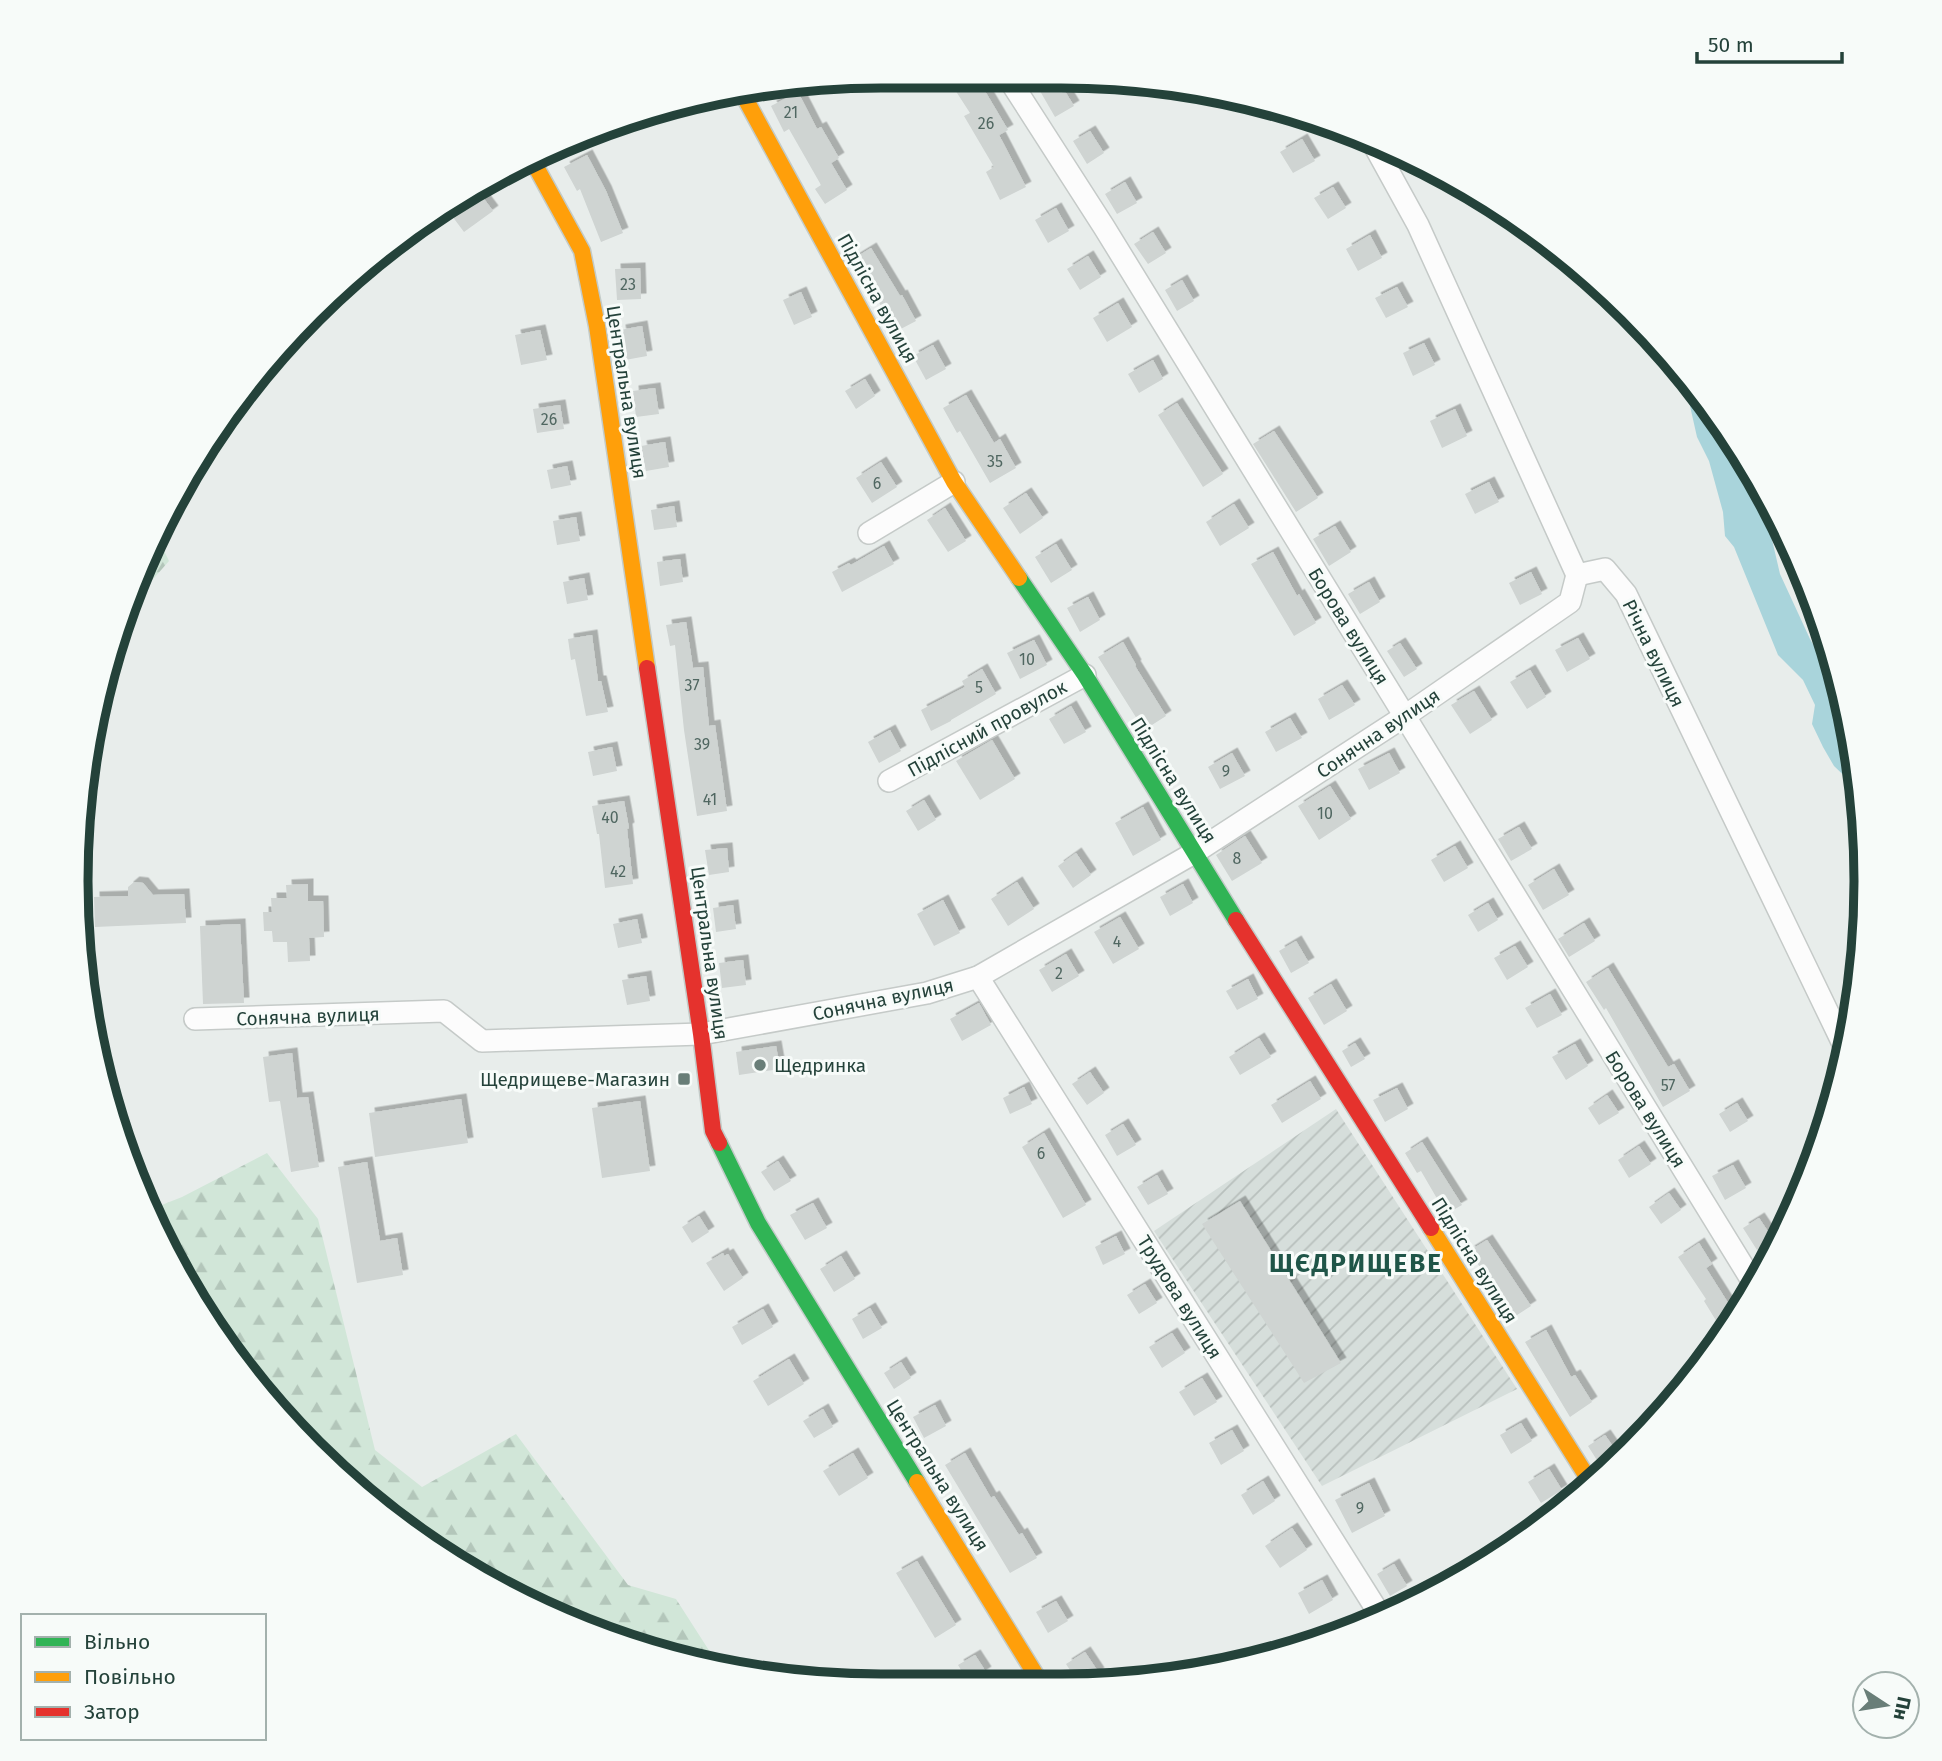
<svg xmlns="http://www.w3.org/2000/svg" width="1942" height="1761" viewBox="0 0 1942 1761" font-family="'Fira Sans',sans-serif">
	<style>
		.industrial { fill: url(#industrial-furrows) }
		.forest { fill: url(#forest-firs) }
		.water { fill: #a9d4db }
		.building { fill: #cfd4d2; filter: url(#shadow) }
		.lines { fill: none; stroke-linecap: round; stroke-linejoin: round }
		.street-casing { stroke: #c5cac8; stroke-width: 24 }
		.fast-casing { stroke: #c3cbc8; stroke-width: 19 }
		.slow-casing { stroke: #c3cbc8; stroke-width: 19 }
		.jam-casing { stroke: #c3cbc8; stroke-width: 19 }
		.street { stroke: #fcfcfc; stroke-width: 21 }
		.fast { stroke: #30b455; stroke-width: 16 }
		.slow { stroke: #ff9f0a; stroke-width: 16 }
		.jam { stroke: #e5322d; stroke-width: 16 }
		.poi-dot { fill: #697e78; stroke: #f7fbf9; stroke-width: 2.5 }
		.labels { text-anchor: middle; stroke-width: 6; stroke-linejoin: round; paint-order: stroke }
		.number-label { font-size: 16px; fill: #506761 }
		.street-label { font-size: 19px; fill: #24423a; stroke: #f7fbf9 }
		.poi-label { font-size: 19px; fill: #24423a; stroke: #f7fbf9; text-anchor: start }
		.district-label { font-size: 26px; font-weight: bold; letter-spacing: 2px; fill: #1f5548; stroke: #f7fbf9 }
		.rim { fill: none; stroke: #24423a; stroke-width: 9 }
	</style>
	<defs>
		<pattern id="industrial-furrows" width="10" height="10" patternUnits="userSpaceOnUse" patternTransform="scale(1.75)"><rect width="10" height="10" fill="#d6dedb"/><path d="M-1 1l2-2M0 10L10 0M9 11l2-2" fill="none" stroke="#b8c0bd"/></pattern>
		<pattern id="forest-firs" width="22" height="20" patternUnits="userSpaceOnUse" patternTransform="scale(1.75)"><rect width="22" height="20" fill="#d1e6d8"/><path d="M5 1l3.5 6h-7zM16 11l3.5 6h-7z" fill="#b3c6ba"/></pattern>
		<filter id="shadow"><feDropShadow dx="5.5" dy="-5.5" stdDeviation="0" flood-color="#0004"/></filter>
	</defs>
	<rect width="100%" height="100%" fill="#e8edeb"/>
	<path class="industrial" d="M1336 1109 1517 1389 1322 1486 1154 1231Z"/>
	<g class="forest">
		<path d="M155 532 169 561 126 610Z"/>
		<path d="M267 1153 318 1219 375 1450 422 1487 516 1434 628 1585 676 1599 719 1666 622 1643 478 1578 350 1486 241 1370 158 1236 149 1210 182 1197Z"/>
	</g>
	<path class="water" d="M1683 375 1731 433 1760 488 1780 574 1810 639 1821 658 1836 674 1851 723 1858 789 1834 766 1823 747 1812 724 1815 705 1803 680 1778 655 1734 547 1725 536 1723 512 1709 461 1697 437Z"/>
	<g class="building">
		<path d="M946 76H976L1008 130 999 135 1026 187 1000 200 986 172 994 167 964 116 970 113Z"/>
		<path d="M1058 80 1074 106 1055 117 1040 91Z"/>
		<path d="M798 92 817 129 821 127 839 158 831 163 847 190 825 204 815 189 821 185 789 129 784 132 771 106Z"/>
		<path d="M1090 131 1104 153 1087 164 1073 141Z"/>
		<path d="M1302 139 1315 161 1293 173 1280 152Z"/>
		<path d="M587 155 606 191 623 233 601 242 580 189 577 191 564 167Z"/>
		<path d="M1125 182 1137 203 1117 214 1105 194Z"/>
		<path d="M1333 187 1346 208 1328 219 1314 198Z"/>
		<path d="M481 195 493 211 464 232 452 216Z"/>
		<path d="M1056 208 1069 231 1048 243 1035 220Z"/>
		<path d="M1153 232 1166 253 1148 264 1134 244Z"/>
		<path d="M1370 235 1382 258 1358 271 1346 249Z"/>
		<path d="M871 248 900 296 902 295 916 321 895 332 874 293 853 259Z"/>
		<path d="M1088 256 1101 277 1080 290 1067 269Z"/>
		<path d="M640 268 641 299 617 300 615 269Z"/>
		<path d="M1182 280 1194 301 1177 311 1165 290Z"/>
		<path d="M1397 287 1408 307 1386 318 1375 298Z"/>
		<path d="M801 292 812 317 794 325 783 300Z"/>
		<path d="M1118 303 1132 327 1107 342 1093 318Z"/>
		<path d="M642 326 647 356 625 360 620 330Z"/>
		<path d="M540 330 547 360 521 365 515 335Z"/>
		<path d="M1424 343 1435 365 1413 376 1403 353Z"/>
		<path d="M933 345 946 369 926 380 913 356Z"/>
		<path d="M1153 360 1163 379 1139 393 1128 374Z"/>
		<path d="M865 379 875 396 856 409 845 391Z"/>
		<path d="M655 388 659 414 636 417 633 391Z"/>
		<path d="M966 395 994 443 1000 439 1016 468 990 483 960 431 957 433 943 408Z"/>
		<path d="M1177 403 1223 474 1203 487 1158 415Z"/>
		<path d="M560 405 564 429 537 433 533 409Z"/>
		<path d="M1455 409 1467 436 1442 448 1430 421Z"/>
		<path d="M1274 431 1318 498 1296 512 1253 444Z"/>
		<path d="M665 442 669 467 646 471 641 446Z"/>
		<path d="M881 462 897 487 872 503 856 478Z"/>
		<path d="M567 466 571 485 551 489 547 470Z"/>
		<path d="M1489 482 1499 502 1475 514 1465 494Z"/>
		<path d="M1026 493 1043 518 1020 534 1003 508Z"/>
		<path d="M1234 504 1249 528 1220 546 1206 522Z"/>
		<path d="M674 506 677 527 654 530 651 510Z"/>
		<path d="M945 508 966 541 948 552 927 520Z"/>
		<path d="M576 517 580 541 557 545 553 521Z"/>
		<path d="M1335 526 1351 552 1329 566 1313 539Z"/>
		<path d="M1056 544 1072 570 1051 583 1035 557Z"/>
		<path d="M884 546 894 564 842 592 832 572 849 563 851 565Z"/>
		<path d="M1273 552 1297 596 1299 594 1316 623 1294 636 1251 564Z"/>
		<path d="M680 559 683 582 660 586 657 562Z"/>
		<path d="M1531 572 1542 594 1520 605 1509 583Z"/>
		<path d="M584 578 588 600 567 604 563 582Z"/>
		<path d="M1369 582 1380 602 1360 614 1348 594Z"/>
		<path d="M1088 597 1100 620 1080 632 1067 608Z"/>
		<path d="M686 622 693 668 703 667 709 726 715 725 727 811 697 816 684 730 675 645 670 646 666 625Z"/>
		<path d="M592 635 598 681H601L608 712 586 716 575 659 571 660 568 639Z"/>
		<path d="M1578 638 1590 659 1567 672 1555 650Z"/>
		<path d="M1034 640 1047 665 1020 679 1007 653Z"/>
		<path d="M1123 642 1136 665 1135 666 1166 716 1144 730 1098 657Z"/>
		<path d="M1400 643 1417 669 1404 677 1387 651Z"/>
		<path d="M982 669 996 694 951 720V721L931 731 921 710 965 687 962 681Z"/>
		<path d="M1530 670 1546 697 1527 709 1510 682Z"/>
		<path d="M1342 685 1355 705 1329 720 1318 699Z"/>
		<path d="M1474 691 1492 720 1470 734 1451 705Z"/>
		<path d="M1071 706 1086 732 1064 744 1049 719Z"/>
		<path d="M1290 718 1302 738 1276 752 1265 732Z"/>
		<path d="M890 730 901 751 879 763 868 742Z"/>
		<path d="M992 740 1015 779 980 800 956 761Z"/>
		<path d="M612 747 617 771 593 776 588 752Z"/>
		<path d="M1232 753 1245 776 1220 789 1208 767Z"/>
		<path d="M1389 753 1400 773 1369 790 1358 769Z"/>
		<path d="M1330 786 1351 819 1319 840 1298 806Z"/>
		<path d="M924 800 936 820 918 831 906 811Z"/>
		<path d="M624 801 629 828 627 829 633 884 605 888 599 834H597L592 806Z"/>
		<path d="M1143 807 1161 840 1133 856 1115 823Z"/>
		<path d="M1519 827 1532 849 1511 861 1498 839Z"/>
		<path d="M1245 836 1262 863 1232 881 1216 855Z"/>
		<path d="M1455 846 1468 868 1444 882 1431 860Z"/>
		<path d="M727 848 729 872 709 875 705 850Z"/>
		<path d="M1076 853 1091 875 1073 888 1058 866Z"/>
		<path d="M1554 869 1569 895 1543 910 1528 885Z"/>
		<path d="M134 882 143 883 153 895 184 894 186 923 95 927 94 897 128 896V887Z"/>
		<path d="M1017 882 1034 909 1008 926 991 899Z"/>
		<path d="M308 884V901H323L324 937 309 938 310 961 288 962 287 942H273L272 931H264L263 912H272L271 898H287L286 885Z"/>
		<path d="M1183 884 1193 903 1170 916 1160 897Z"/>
		<path d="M943 900 960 933 934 946 917 914Z"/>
		<path d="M1488 903 1498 920 1478 932 1468 915Z"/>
		<path d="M733 905 736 929 716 932 713 908Z"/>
		<path d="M1120 917 1139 949 1113 964 1094 932Z"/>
		<path d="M637 919 642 943 618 948 613 924Z"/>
		<path d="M1584 923 1595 941 1569 957 1558 939Z"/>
		<path d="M240 924 244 1003 203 1004 200 926Z"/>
		<path d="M1296 941 1309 963 1291 973 1279 951Z"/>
		<path d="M1515 946 1528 967 1507 980 1494 958Z"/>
		<path d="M1066 954 1079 976 1052 992 1039 970Z"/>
		<path d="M743 960 746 985 722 988 719 963Z"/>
		<path d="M1608 968 1668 1067 1674 1064 1690 1091 1663 1107 1606 1008 1604 1010 1586 982Z"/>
		<path d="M646 976 650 1001 627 1005 622 980Z"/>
		<path d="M1248 979 1258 999 1237 1010 1226 991Z"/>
		<path d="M1331 984 1347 1011 1324 1025 1308 998Z"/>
		<path d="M1550 994 1562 1015 1537 1028 1525 1008Z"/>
		<path d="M979 1003 991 1025 962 1041 950 1019Z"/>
		<path d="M1259 1038 1271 1057 1240 1075 1229 1057Z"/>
		<path d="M1355 1043 1365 1059 1351 1067 1342 1051Z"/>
		<path d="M1575 1044 1588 1066 1566 1080 1552 1057Z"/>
		<path d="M776 1046 780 1069 739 1075 736 1052Z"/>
		<path d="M292 1053 297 1098 308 1097 319 1167 291 1172 280 1101 269 1102 263 1057Z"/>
		<path d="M1090 1072 1104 1093 1087 1105 1072 1084Z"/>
		<path d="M1310 1081 1321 1099 1282 1123 1271 1105Z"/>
		<path d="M1024 1087 1032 1104 1010 1114 1003 1098Z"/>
		<path d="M1397 1088 1408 1109 1385 1122 1373 1100Z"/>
		<path d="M1607 1095 1619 1113 1599 1125 1588 1108Z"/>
		<path d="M461 1099 468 1143 375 1157 369 1113Z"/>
		<path d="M640 1101 650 1171 602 1178 592 1108Z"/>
		<path d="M1737 1103 1748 1121 1730 1132 1719 1114Z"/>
		<path d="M1123 1124 1136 1145 1117 1156 1105 1135Z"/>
		<path d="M1044 1133 1086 1205 1063 1218 1022 1147Z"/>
		<path d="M1422 1142 1462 1205 1446 1214 1421 1171 1417 1173 1405 1153Z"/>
		<path d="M1639 1146 1651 1164 1629 1178 1618 1160Z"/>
		<path d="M778 1161 791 1181 774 1191 761 1172Z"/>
		<path d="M367 1162 380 1241 397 1238 403 1275 357 1283 338 1167Z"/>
		<path d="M1733 1165 1746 1188 1725 1200 1712 1176Z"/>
		<path d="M1157 1175 1168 1194 1148 1205 1137 1187Z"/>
		<path d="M1669 1193 1681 1210 1661 1224 1649 1207Z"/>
		<path d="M1240 1201 1341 1363 1304 1383 1202 1224Z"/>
		<path d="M813 1203 827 1228 805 1240 790 1215Z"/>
		<path d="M699 1216 709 1232 692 1243 682 1227Z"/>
		<path d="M1759 1218 1773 1239 1757 1250 1743 1228Z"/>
		<path d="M1116 1236 1125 1254 1103 1265 1095 1247Z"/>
		<path d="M1487 1240 1531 1306 1514 1317 1484 1269 1482 1270 1469 1251Z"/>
		<path d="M1699 1243 1712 1264 1706 1268 1737 1317 1720 1327 1704 1301 1706 1299 1678 1257Z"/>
		<path d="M723 1253 724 1256 728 1254 743 1278 724 1291 706 1263Z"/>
		<path d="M841 1256 855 1279 834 1292 820 1269Z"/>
		<path d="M1145 1284 1157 1303 1139 1314 1127 1295Z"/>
		<path d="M870 1308 882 1328 863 1339 852 1319Z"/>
		<path d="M763 1309 773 1327 742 1345 732 1327Z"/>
		<path d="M1546 1330 1571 1377 1575 1375 1592 1402 1570 1417 1525 1342Z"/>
		<path d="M1172 1333 1185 1353 1162 1368 1149 1347Z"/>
		<path d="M789 1359 804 1384 768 1406 753 1381Z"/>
		<path d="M901 1362 911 1378 894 1389 884 1373Z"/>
		<path d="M1202 1378 1217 1402 1194 1416 1179 1392Z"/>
		<path d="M935 1405 946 1426 924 1438 913 1417Z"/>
		<path d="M823 1409 833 1427 814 1438 803 1421Z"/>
		<path d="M1521 1423 1532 1441 1511 1454 1500 1435Z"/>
		<path d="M1232 1430 1244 1451 1221 1465 1209 1443Z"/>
		<path d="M1605 1435 1618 1454 1600 1465 1588 1446Z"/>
		<path d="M853 1453 868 1478 839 1496 823 1471Z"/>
		<path d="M965 1453 991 1498 994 1496 1019 1535 1022 1533 1037 1558 1010 1573 945 1465Z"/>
		<path d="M1549 1469 1562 1490 1541 1503 1528 1482Z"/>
		<path d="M1263 1481 1275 1501 1253 1515 1241 1495Z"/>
		<path d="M1369 1483 1385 1516 1352 1533 1335 1500Z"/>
		<path d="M1292 1528 1307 1550 1280 1568 1265 1546Z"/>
		<path d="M917 1561 956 1625 935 1638 896 1573Z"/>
		<path d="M1394 1564 1407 1586 1390 1596 1377 1574Z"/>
		<path d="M1322 1580 1333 1600 1309 1614 1298 1593Z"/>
		<path d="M1056 1601 1068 1621 1048 1633 1036 1612Z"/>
		<path d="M1085 1652 1099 1673 1079 1684 1066 1664Z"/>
		<path d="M975 1655 986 1672 969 1683 958 1665Z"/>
	</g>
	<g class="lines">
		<g class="street-casing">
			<g id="street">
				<path d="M1007 76 1104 227 1754 1284"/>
				<path d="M1369 136 1418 225 1577 575 1605 569 1626 594 1847 1052"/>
				<path d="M869 533 954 482"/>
				<path d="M889 781 1085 675"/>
				<path d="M978 977 1382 1618"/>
				<path d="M195 1019 444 1011 482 1041 701 1034 927 993 978 977 1194 853 1405 716 1570 602 1577 575"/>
			</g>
		</g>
		<g class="fast-casing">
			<g id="fast">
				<path d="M1019 578 1085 675 1236 920"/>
				<path d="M719 1143 758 1223 917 1482"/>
			</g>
		</g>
		<g class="slow-casing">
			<g id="slow">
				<path d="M740 89 954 482 1019 578"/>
				<path d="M530 156 582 251 597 326 647 668"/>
				<path d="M1431 1228 1591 1483"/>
				<path d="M917 1482 1042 1685"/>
			</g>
		</g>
		<g class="jam-casing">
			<g id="jam">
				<path d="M647 668 701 1034 713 1131 719 1143"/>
				<path d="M1236 920 1431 1228"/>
			</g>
		</g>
		<use href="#street" class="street"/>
		<use href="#fast" class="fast"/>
		<use href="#slow" class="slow"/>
		<use href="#jam" class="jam"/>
	</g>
	<g class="poi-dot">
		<circle cx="760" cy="1065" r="7"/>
		<rect x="677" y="1072" width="14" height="14" rx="3.5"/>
	</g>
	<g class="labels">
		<g class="number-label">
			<text x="791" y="118">21</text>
			<text x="986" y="129">26</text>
			<text x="628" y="290">23</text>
			<text x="549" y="425">26</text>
			<text x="995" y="467">35</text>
			<text x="877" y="489">6</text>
			<text x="1027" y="665">10</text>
			<text x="692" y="691">37</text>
			<text x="979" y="693">5</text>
			<text x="702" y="750">39</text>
			<text x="1226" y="777">9</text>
			<text x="710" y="805">41</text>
			<text x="1325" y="819">10</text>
			<text x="610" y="823">40</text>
			<text x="1237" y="864">8</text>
			<text x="618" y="877">42</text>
			<text x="1117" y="947">4</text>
			<text x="1059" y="979">2</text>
			<text x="1668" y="1091">57</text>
			<text x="1041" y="1159">6</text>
			<text x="1360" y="1514">9</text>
		</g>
		<g class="street-label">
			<text transform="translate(878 298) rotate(61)" y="7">Підлісна вулиця</text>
			<text transform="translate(627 392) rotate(81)" y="7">Центральна вулиця</text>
			<text transform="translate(1349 626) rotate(58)" y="7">Борова вулиця</text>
			<text transform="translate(1654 653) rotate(64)" y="7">Річна вулиця</text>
			<text transform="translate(987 728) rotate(-29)" y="7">Підлісний провулок</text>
			<text transform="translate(1378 733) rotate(-34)" y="7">Сонячна вулиця</text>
			<text transform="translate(1174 780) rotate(58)" y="7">Підлісна вулиця</text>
			<text transform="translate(710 953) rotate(82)" y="7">Центральна вулиця</text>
			<text transform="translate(883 999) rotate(-12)" y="7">Сонячна вулиця</text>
			<text transform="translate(308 1016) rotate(-2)" y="7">Сонячна вулиця</text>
			<text transform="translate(1646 1109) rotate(58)" y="7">Борова вулиця</text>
			<text transform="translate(1475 1260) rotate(58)" y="7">Підлісна вулиця</text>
			<text transform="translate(1180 1297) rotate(58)" y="7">Трудова вулиця</text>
			<text transform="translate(938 1475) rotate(58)" y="7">Центральна вулиця</text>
		</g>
		<g class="poi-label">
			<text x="774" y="1072">Щедринка</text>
			<text x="670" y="1086" text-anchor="end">Щедрищеве-Магазин</text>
		</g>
		<g class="district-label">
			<text x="1356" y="1272">ЩЄДРИЩЕВЕ</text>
		</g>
	</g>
	<path d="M0 0H1942V1761H0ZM881 88H1061A793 793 0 0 1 1854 881V881A793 793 0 0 1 1061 1674H881A793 793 0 0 1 88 881V881A793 793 0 0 1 881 88Z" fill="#f7fbf9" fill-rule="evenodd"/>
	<path class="rim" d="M881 88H1061A793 793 0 0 1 1854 881V881A793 793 0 0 1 1061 1674H881A793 793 0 0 1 88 881V881A793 793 0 0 1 881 88Z"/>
	<rect x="21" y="1614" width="245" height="126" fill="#f7fbf9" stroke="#a3b1ad" stroke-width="2"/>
	<rect x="35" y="1637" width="35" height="10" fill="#30b455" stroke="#a3b1ad" stroke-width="2"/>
	<text x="84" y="1649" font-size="21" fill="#24423a">Вільно</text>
	<rect x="35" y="1672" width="35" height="10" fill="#ff9f0a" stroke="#a3b1ad" stroke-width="2"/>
	<text x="84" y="1684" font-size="21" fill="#24423a">Повільно</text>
	<rect x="35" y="1707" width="35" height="10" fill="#e5322d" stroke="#a3b1ad" stroke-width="2"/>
	<text x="84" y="1719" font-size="21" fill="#24423a">Затор</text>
	<g transform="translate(1886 1705) rotate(102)"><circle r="33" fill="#f7fbf9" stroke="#a3b1ad" stroke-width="2"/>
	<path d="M0-5L12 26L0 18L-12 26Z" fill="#697e78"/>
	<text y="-10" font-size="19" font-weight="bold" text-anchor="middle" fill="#24423a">Пн</text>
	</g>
	<path d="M1697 52v10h145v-10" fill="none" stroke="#24423a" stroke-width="3.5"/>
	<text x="1708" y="52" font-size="21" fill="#24423a" stroke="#f7fbf9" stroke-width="5" paint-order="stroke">50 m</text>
</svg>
